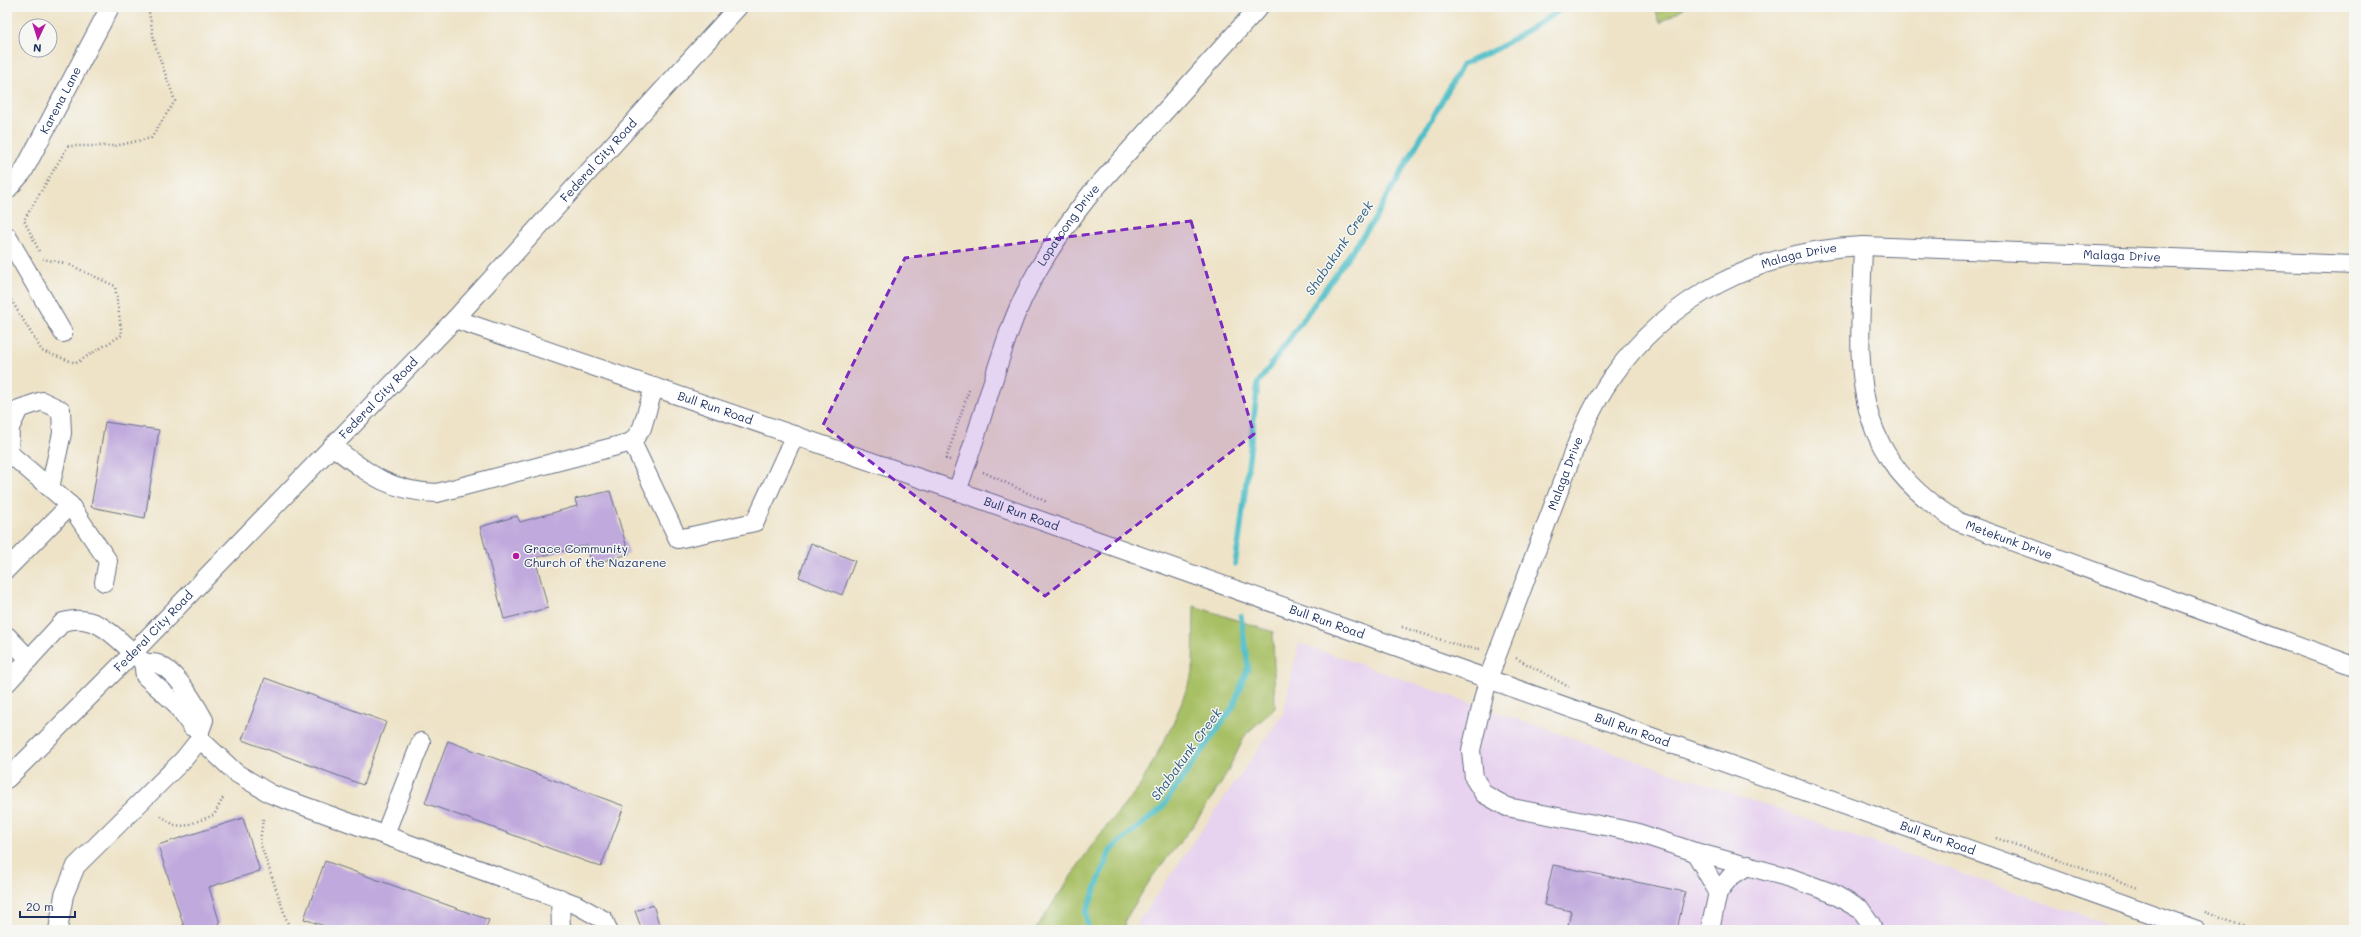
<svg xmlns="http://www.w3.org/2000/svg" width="2361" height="937" viewBox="0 0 2361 937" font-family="Mali,sans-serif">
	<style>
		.built { fill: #e7d2ef }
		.green { fill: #a8c065; stroke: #627862 }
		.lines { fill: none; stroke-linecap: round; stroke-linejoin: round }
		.stream { stroke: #51bfc9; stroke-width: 5.5 }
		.building { fill: #c0a9dd }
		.minor-casing { stroke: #656e83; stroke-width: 20 }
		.path { stroke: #656e83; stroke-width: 2.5; stroke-dasharray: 1 3; stroke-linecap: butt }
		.minor { stroke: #fff; stroke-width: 18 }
		.marked { fill: #7b2cbf; fill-opacity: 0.2; stroke: #7b2cbf; stroke-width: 3; stroke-dasharray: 8 5; stroke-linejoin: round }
		.poi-dot { fill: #b5179e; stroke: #f6f6f2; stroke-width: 1.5 }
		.labels { text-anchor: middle; stroke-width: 3; stroke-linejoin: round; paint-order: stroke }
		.street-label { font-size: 12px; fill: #1b2f5e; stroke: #f6f6f2 }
		.poi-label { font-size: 12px; fill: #1b2f5e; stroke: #f6f6f2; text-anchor: start }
		.water-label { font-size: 13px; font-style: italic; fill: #2b5a7e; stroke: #f6f6f2 }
	</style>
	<rect width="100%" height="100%" fill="#f6f6f2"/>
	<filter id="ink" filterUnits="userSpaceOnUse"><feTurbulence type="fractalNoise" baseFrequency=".025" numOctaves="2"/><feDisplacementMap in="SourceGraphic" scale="8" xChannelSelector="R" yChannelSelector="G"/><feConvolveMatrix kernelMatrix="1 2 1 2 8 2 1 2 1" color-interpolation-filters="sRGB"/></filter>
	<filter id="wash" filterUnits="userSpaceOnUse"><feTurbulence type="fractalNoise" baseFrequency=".012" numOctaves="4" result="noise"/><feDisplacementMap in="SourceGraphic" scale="16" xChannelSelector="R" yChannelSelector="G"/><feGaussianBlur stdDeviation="0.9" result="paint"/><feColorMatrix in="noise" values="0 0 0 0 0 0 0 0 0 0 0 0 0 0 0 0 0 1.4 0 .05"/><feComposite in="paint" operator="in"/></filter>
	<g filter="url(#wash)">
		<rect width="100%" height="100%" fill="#eee3c7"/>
		<path class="built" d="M1299 643 2105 923 2101 930H1137V923L1283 714Z"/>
		<g class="green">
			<path d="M1654 7H1685L1660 23Z"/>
			<path d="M1194 606 1273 632 1275 708 1246 734 1222 782 1192 827 1152 877 1125 920 1126 930H1035L1094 842 1140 786 1173 724 1193 673Z"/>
		</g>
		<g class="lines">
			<g class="stream">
				<path d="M1235 564 1240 534 1258 383 1372 223 1463 64 1497 49 1565 7"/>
				<path d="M1088 930 1086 913 1111 849 1160 810 1233 707 1248 667 1241 616"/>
			</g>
		</g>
		<g id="blocks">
			<g class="building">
				<path d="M105 422 159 430 145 518 91 507Z"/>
				<path d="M610 491 629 554 592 564 587 545 535 558 548 608 504 619 480 527 517 516 520 522 577 506 575 499Z"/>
				<path d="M811 543 855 561 842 595 799 577Z"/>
				<path d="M265 678 386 722 363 785 242 740Z"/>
				<path d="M448 741 624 806 601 867 425 803Z"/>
				<path d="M243 818 260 871 209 887 220 924 200 930H185L158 845Z"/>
				<path d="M325 861 489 920 485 930H336L304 919Z"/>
				<path d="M1553 865 1685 892 1677 930H1567L1571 911 1544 905Z"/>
				<path d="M653 905 661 930H642L635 911Z"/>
			</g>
		</g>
	</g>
	<g filter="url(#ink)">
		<use href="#blocks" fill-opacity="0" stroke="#656e83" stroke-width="1"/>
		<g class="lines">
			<g class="minor-casing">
				<g id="minor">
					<path id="s1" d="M7 190 23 172 110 7"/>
					<path d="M7 236 63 333"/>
					<path id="s2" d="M1863 246C1860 364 1842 451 1959 522L2354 666"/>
					<path id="s3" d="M455 319 957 491 2197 930"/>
					<path d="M632 442 678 539 755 522 795 435"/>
					<path d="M332 446C369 474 388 491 437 493L632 442 642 428 654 387"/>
					<path d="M50 488 62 433 61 410 42 401 19 409 10 428 9 453 70 505 108 561 104 582"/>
					<path id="s4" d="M957 491C976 440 990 387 1008 335 1026 282 1057 236 1092 192L1259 7"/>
					<path d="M7 569 70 505"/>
					<path d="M7 636 29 659"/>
					<path d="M143 662 145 676 175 703 192 727 200 731"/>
					<path d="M7 683 63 622C91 613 110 631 129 649 133 653 138 659 143 661 147 664 153 662 158 664 177 672 195 703 204 720L200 731V739L183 760 76 866 64 895 58 930"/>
					<path d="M200 739 236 773 271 794 577 905 604 920 608 930"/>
					<path id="s5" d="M7 779 133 653 455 319 738 7"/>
					<path d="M385 834 421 742"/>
					<path d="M1695 852 1718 892 1710 930"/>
					<path d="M1718 892 1730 877 1749 865"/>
					<path d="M560 898 561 930"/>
					<path id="s6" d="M1873 930 1871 924 1861 910 1832 893 1791 878 1695 852 1635 832 1507 807 1484 794 1474 778 1471 750 1488 679 1573 453C1583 428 1594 403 1610 380 1668 296 1761 250 1863 246L2354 265"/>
				</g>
			</g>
			<g class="path">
				<path d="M39 251 24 220 68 146H115L151 138 175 101 155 45 148 7"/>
				<path d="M7 293 42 351 76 363 122 335 115 286 68 264 43 259"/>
				<path d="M950 460 946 459 969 390"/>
				<path d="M983 472 1047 502"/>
				<path d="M1402 627 1463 647 1480 649"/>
				<path d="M1516 658 1569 687"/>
				<path d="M161 816 174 825 185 826 214 815 223 798"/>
				<path d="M263 819 260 842 290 930"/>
				<path d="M1996 838 2138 888"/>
				<path d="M2205 912 2253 930"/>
			</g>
			<use href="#minor" class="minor"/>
		</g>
	</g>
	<path class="marked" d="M1191 221 1254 434 1045 596 823 425 905 258Z"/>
	<circle class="poi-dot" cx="516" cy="556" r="4"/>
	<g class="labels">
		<g class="street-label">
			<text dy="4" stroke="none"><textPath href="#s1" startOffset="105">Karena Lane</textPath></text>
			<text dy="4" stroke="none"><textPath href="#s5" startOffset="856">Federal City Road</textPath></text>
			<text dy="4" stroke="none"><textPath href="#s4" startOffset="290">Lopatcong Drive</textPath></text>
			<text dy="4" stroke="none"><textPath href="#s6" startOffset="1096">Malaga Drive</textPath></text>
			<text dy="4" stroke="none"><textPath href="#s6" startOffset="1420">Malaga Drive</textPath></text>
			<text dy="4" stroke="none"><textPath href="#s5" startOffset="532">Federal City Road</textPath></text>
			<text dy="4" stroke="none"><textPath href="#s3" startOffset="275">Bull Run Road</textPath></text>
			<text dy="4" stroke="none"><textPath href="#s6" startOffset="760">Malaga Drive</textPath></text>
			<text dy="4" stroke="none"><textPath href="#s3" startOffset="599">Bull Run Road</textPath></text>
			<text dy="4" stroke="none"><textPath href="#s2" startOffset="366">Metekunk Drive</textPath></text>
			<text dy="4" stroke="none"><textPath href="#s3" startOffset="923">Bull Run Road</textPath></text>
			<text dy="4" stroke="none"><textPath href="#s5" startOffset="208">Federal City Road</textPath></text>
			<text dy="4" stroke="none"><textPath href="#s3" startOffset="1247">Bull Run Road</textPath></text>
			<text dy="4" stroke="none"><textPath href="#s3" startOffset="1571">Bull Run Road</textPath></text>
		</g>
		<g class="poi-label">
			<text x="524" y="553">Grace Community<tspan x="524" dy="14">Church of the Nazarene</tspan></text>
		</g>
		<g class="water-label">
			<text transform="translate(1339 248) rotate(-56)" y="5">Shabakunk Creek</text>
			<text transform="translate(1186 754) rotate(-54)" y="5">Shabakunk Creek</text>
		</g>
	</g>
	<rect width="2361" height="937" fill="none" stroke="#f6f6f2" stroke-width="24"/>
	<g transform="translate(38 38) rotate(184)"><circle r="19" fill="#f6f6f2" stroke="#9ea6b7"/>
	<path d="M0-3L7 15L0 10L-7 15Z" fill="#b5179e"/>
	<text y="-6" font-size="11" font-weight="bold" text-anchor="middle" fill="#1b2f5e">N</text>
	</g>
	<path d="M20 911v6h55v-6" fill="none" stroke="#1b2f5e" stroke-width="2"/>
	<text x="26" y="911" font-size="12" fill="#1b2f5e" stroke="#f6f6f2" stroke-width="3" paint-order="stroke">20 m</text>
</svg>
